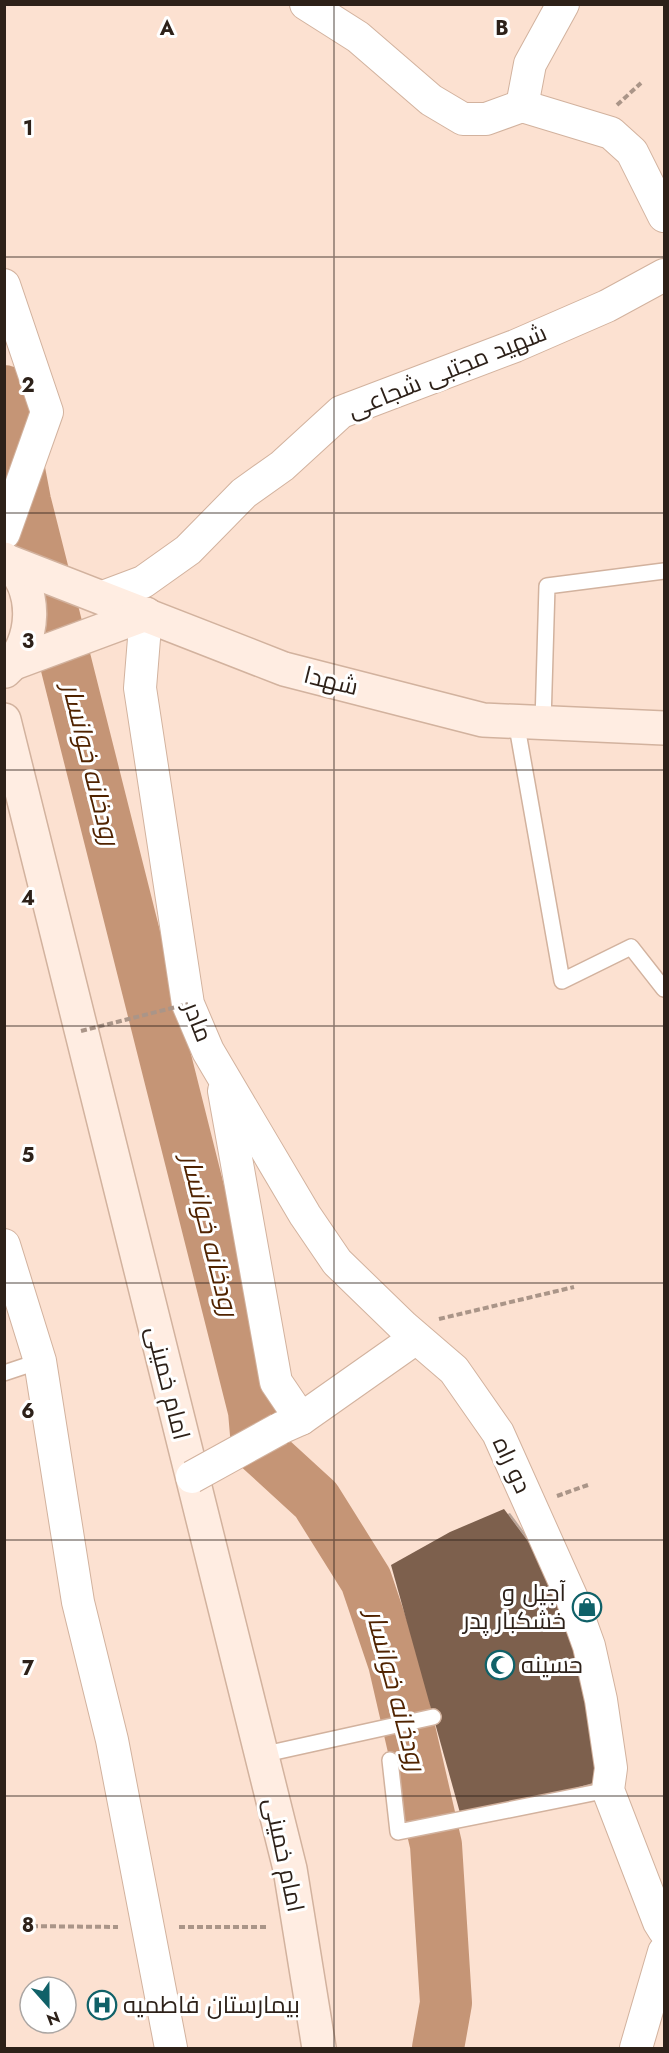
<svg xmlns="http://www.w3.org/2000/svg" width="669" height="2053" viewBox="0 0 669 2053" font-family="Jost,Cairo,sans-serif">
	<style>
		.lines { fill: none; stroke-linecap: round; stroke-linejoin: round }
		.river { stroke: #c59576; stroke-width: 52 }
		.building { fill: #7d604e; filter: url(#shadow) }
		.service-casing { stroke: #d2b29e; stroke-width: 18 }
		.minor-casing { stroke: #d2b29e; stroke-width: 34 }
		.secondary-casing { stroke: #d2b29e; stroke-width: 36 }
		.path { stroke: #aa9588; stroke-width: 4; stroke-dasharray: 6 3; stroke-linecap: butt }
		.service { stroke: #fff; stroke-width: 15 }
		.minor { stroke: #fff; stroke-width: 32 }
		.secondary { stroke: #ffede2; stroke-width: 33 }
		.minor-bridge-casing { stroke: #d2b29e; stroke-width: 34; stroke-linecap: butt }
		.path-bridge { stroke: #aa9588; stroke-width: 4; stroke-dasharray: 6 3; stroke-linecap: butt }
		.minor-bridge { stroke: #fff; stroke-width: 32 }
		.grid { fill: none; stroke: #2d2119; stroke-width: 1.5; stroke-opacity: 0.55 }
		.labels { text-anchor: middle; stroke-width: 6; stroke-linejoin: round; paint-order: stroke }
		.street-label { font-size: 24px; fill: #2d2119; stroke: #fff }
		.poi-label { font-size: 24px; fill: #2d2119; stroke: #fff; text-anchor: start }
		.water-label { font-size: 26px; font-style: italic; fill: #502300; stroke: #fff }
		.grid-label { font-size: 20px; text-anchor: middle; font-weight: bold; fill: #2d2119; stroke: #fff; stroke-width: 6; stroke-linejoin: round; paint-order: stroke }
	</style>
	<defs>
		<filter id="shadow"><feDropShadow dx="6" dy="4" stdDeviation="0" flood-color="#0004"/></filter>
	</defs>
	<rect width="100%" height="100%" fill="#fce1d1"/>
	<g class="lines">
		<path class="river" d="M4 391 25 501 254 1411 257 1446 316 1500 366 1580 394 1663 436 1845 446 2003 438 2048"/>
	</g>
	<path class="building" d="M504 1509 541 1559 572 1631 589 1699 600 1781 462 1820 391 1565 450 1532Z"/>
	<g class="lines">
		<g class="service-casing">
			<g id="service">
				<path d="M516 721 562 981 631 947 664 989"/>
				<path d="M543 722 547 586 664 571"/>
				<path d="M4 1373 40 1361"/>
				<path d="M261 1755 433 1717"/>
				<path d="M390 1760 398 1832 608 1790"/>
			</g>
		</g>
		<g class="minor-casing">
			<g id="minor">
				<path d="M306 4 358 37 431 100 463 119H486L522 106 611 133 632 152 664 216"/>
				<path d="M522 106 530 64 563 4"/>
				<path d="M4 285 47 412 4 533"/>
				<path d="M103 597 143 582 188 550 244 493 282 466 341 412 515 346 607 306 664 275"/>
				<path d="M146 614 140 688 188 1004 208 1051 305 1215 337 1262 404 1327 454 1370 498 1433 571 1596 589 1646 601 1700 611 1768 608 1790 659 1922 664 1930"/>
				<path d="M224 1091 276 1382 301 1419"/>
				<path d="M4 1245 40 1361 78 1602 112 1740 171 2048"/>
				<path d="M283 1427 301 1419 416 1338"/>
				<path d="M636 2048 664 1952"/>
			</g>
		</g>
		<g class="secondary-casing">
			<g id="secondary">
				<path d="M4 559C40 586 36 644 5 671"/>
				<path d="M7 561 284 669 483 720 664 728"/>
				<path d="M14 663 146 614"/>
				<path d="M4 720 290 1869 319 2048"/>
			</g>
		</g>
		<g class="path">
			<path d="M617 105 641 83"/>
			<path d="M439 1319 574 1287"/>
			<path d="M557 1496 588 1485"/>
			<path d="M23 1926 118 1927"/>
			<path d="M179 1927H268"/>
		</g>
		<use href="#service" class="service"/>
		<use href="#minor" class="minor"/>
		<use href="#secondary" class="secondary"/>
		<g class="minor-bridge-casing">
			<path id="minor-bridge" d="M192 1477 279 1429"/>
		</g>
		<path class="path-bridge" d="M81 1031 188 1004"/>
		<use href="#minor-bridge" class="minor-bridge"/>
	</g>
	<path class="grid" d="M334 4V2048M4 257H664M4 513H664M4 770H664M4 1026H664M4 1283H664M4 1540H664M4 1796H664"/>
	<defs>
		<g id="shop-ring" transform="scale(1.5)"><circle r="9.5" fill="#fff" stroke="#106168" stroke-width="1.5"/><path d="M-5-2.5h2.3a2.7 3.5 0 0 1 5.4 0H5L5.5 6h-11ZM-1.5-2.5h3a1.5 2.3 0 0 0-3 0Z" fill="#106168"/></g>
		<g id="mosque-ring" transform="scale(1.5)"><circle r="9.5" fill="#fff" stroke="#106168" stroke-width="1.5"/><path d="M3.5-4.9A6 6 0 1 0 3.5 4.9A5 5 0 1 1 3.5-4.9Z" fill="#106168"/></g>
		<g id="hospital-ring" transform="scale(1.5)"><circle r="9.5" fill="#fff" stroke="#106168" stroke-width="1.5"/><path d="M-5-5h3v3.5h4V-5h3V5h-3V1.5h-4V5h-3Z" fill="#106168"/></g>
	</defs>
	<g fill-rule="evenodd">
		<use href="#shop-ring" x="587" y="1607"/>
		<use href="#mosque-ring" x="500" y="1665"/>
		<use href="#hospital-ring" x="102" y="2005"/>
	</g>
	<g class="labels">
		<g class="street-label">
			<text transform="translate(447 371) rotate(-22)" y="8">شهید مجتبی شجاعی</text>
			<text transform="translate(331 681) rotate(14)" y="8">شهدا</text>
			<text transform="translate(198 1022) rotate(69)" y="8">مادر</text>
			<text transform="translate(168 1383) rotate(76)" y="8">امام خمینی</text>
			<text transform="translate(512 1465) rotate(65)" y="8">دو راه</text>
			<text transform="translate(284 1855) rotate(78)" y="8">امام خمینی</text>
		</g>
		<g class="poi-label">
			<text x="566" y="1601" text-anchor="end">آجیل و<tspan x="566" dy="28">خشکبار پدر</tspan></text>
			<text x="521" y="1673">حسینه</text>
			<text x="123" y="2013">بیمارستان فاطمیه</text>
		</g>
		<g class="water-label">
			<text transform="translate(91 764) rotate(76)" y="9">رودخانه خوانسار</text>
			<text transform="translate(210 1235) rotate(76)" y="9">رودخانه خوانسار</text>
			<text transform="translate(396 1690) rotate(75)" y="9">رودخانه خوانسار</text>
		</g>
	</g>
	<g class="grid-label">
		<text x="167" y="35">A</text>
		<text x="502" y="35">B</text>
		<text x="28" y="135">1</text>
		<text x="28" y="392">2</text>
		<text x="28" y="648">3</text>
		<text x="28" y="905">4</text>
		<text x="28" y="1162">5</text>
		<text x="28" y="1418">6</text>
		<text x="28" y="1675">7</text>
		<text x="28" y="1932">8</text>
	</g>
	<rect width="669" height="2053" fill="none" stroke="#2d2119" stroke-width="12"/>
	<g transform="translate(48 2005) rotate(159)"><circle r="28" fill="#ffffff" stroke="#aba6a3" stroke-width="1.5"/>
	<path d="M0-4.5L10 22L0 15L-10 22Z" fill="#106168"/>
	<text y="-9" font-size="16" font-weight="bold" text-anchor="middle" fill="#2d2119">N</text>
	</g>
</svg>
